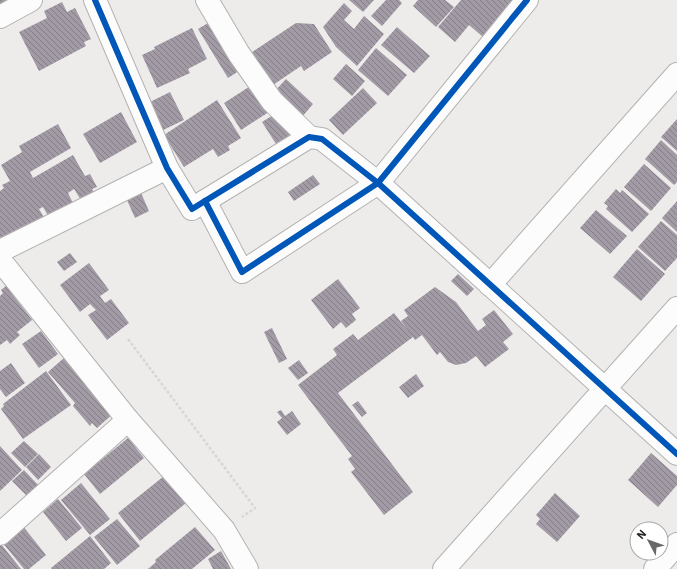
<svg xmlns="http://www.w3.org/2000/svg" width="677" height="569" viewBox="0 0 677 569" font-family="'IBM Plex Sans',sans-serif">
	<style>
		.building { fill: url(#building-back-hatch) }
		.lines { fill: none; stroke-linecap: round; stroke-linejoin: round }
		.minor-casing { stroke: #b3b2b1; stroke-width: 24 }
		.path { stroke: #d6d6d5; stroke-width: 2.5; stroke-dasharray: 3 2; stroke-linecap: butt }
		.minor { stroke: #fcfcfc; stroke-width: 22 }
		.cycleway-casing { stroke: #fff; stroke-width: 8 }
		.cycleway { stroke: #0057b8; stroke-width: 6 }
	</style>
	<defs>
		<pattern id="building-back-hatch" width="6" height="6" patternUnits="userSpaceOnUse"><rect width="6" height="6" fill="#a29ba6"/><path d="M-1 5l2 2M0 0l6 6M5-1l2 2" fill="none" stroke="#847e87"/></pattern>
	</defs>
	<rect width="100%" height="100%" fill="#edeceb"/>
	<g class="building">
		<path d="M0 0H11L0 6Z"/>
		<path d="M349 0H374L363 12Z"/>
		<path d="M386 0H399L402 3 382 26 371 16Z"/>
		<path d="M418 0H445L454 7 436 27 413 6Z"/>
		<path d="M461 0H515L483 37 469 25 455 42 438 27Z"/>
		<path d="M62 2 67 12 75 8 91 39 84 42 86 46 39 71 19 32 47 18 44 11Z"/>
		<path d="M344 3 352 11 344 20 354 29 364 16 384 34 357 66 336 47 323 27Z"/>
		<path d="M213 20 242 69 228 78 198 29Z"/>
		<path d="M296 23 314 24 332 52 304 71 301 66 270 87 249 54Z"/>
		<path d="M397 27 430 56 414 73 381 45Z"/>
		<path d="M192 28 207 59 188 69 190 73 157 88 142 55 155 49 154 47Z"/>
		<path d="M376 48 407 75 388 96 358 70Z"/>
		<path d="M346 64 365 81 352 96 333 79Z"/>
		<path d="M286 79 313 104 302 117 274 92Z"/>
		<path d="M255 83 272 110 241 130 224 103Z"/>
		<path d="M363 88 377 103 343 135 329 120Z"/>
		<path d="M170 92 184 120 159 132 146 104Z"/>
		<path d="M217 100 241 138 228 146 230 150 218 157 213 149 184 167 164 135Z"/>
		<path d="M121 112 137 142 100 163 83 134Z"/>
		<path d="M278 112 292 134 276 144 262 122Z"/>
		<path d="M677 119V151L661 137Z"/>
		<path d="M58 124 71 148 30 172 33 178 73 155 85 176 90 174 97 187 92 189 94 192 81 200 74 189 68 193 74 205 50 219 43 207 39 209 45 219 2 240 0 237V191L4 188 2 185 10 181 1 165 22 152 19 146Z"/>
		<path d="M661 140 677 155V182L674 185 645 159Z"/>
		<path d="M644 164 671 188 651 211 624 187Z"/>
		<path d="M313 175 320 184 294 201 288 192Z"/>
		<path d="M616 189 620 193 622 190 649 214 632 232 606 209 608 206 604 203Z"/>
		<path d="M141 193 149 211 135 218 127 200Z"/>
		<path d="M677 201V232L662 218Z"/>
		<path d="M596 210 627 236 610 254 580 228Z"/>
		<path d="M661 221 677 235V258L665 271 638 247Z"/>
		<path d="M637 249 665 274 641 301 613 277Z"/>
		<path d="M70 253 77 262 64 271 57 262Z"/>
		<path d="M89 263 109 290 100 296 105 303 111 299 129 323 107 340 88 315 96 310 90 304 80 312 60 285Z"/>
		<path d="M458 274 474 289 467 296 451 281Z"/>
		<path d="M338 279 360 308 352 314 356 320 346 328 341 322 333 329 311 300Z"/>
		<path d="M6 286 32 320 17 332 20 335 10 344 7 340 0 345V296L3 293 1 290Z"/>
		<path d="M435 287 456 302 478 331 486 325 482 319 494 310 513 334 503 342 509 349 485 367 476 356 466 363 456 365 448 362 440 352 437 355 422 335 415 340 413 337 338 393 413 492 384 515 351 472 355 469 348 459 352 456 298 385 337 355 333 349 353 334 358 340 394 313 408 331 401 321 408 316 404 310Z"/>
		<path d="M272 328 287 359 279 363 264 332Z"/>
		<path d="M41 331 58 354 39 368 22 344Z"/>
		<path d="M65 357 114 413 97 428 92 423 90 426 73 406 75 403 48 372Z"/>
		<path d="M299 360 308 373 298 380 288 368Z"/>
		<path d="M11 363 25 383 6 397 0 389V371Z"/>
		<path d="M46 371 71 405 23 439 1 409 4 406 3 404Z"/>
		<path d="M416 374 424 386 408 398 399 387Z"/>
		<path d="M358 401 367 413 362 417 352 405Z"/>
		<path d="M281 410 285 416 292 411 301 424 287 435 277 422 282 418 277 412Z"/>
		<path d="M128 438 144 458 100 494 84 474Z"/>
		<path d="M24 441 38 454 25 467 11 453Z"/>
		<path d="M0 446 22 470 0 491Z"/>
		<path d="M651 453 677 476V485L658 507 628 480Z"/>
		<path d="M39 454 51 467 38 480 26 467Z"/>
		<path d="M24 470 41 488 30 499 12 481Z"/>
		<path d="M164 476 186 503 140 541 118 513Z"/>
		<path d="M81 483 110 519 90 535 61 500Z"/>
		<path d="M555 493 580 516 557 542 536 524 540 519 536 515Z"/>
		<path d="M58 499 82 528 66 541 43 512Z"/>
		<path d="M117 519 140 546 117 565 94 537Z"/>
		<path d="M22 525 46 555 29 569H24L2 542Z"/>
		<path d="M195 527 215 550 192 569H148L156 562 155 560Z"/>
		<path d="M90 536 111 563 104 569H52L51 568Z"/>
		<path d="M0 544H1L21 569H0Z"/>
		<path d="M221 551 231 569H213L208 559Z"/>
	</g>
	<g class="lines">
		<g class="minor-casing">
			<g id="minor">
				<path d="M95 0 167 168 192 209 309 137 322 139 378 183 527 0"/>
				<path d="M207 0 239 54 272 101 309 137"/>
				<path d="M0 17 31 0"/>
				<path d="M205 201 242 272 378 183 677 454"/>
				<path d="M0 251 167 168"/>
				<path d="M0 260 128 420 224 530 247 569"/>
				<path d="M490 285 677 74"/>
				<path d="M0 534 128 420"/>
				<path d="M444 569 677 308"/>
				<path d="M655 569 677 544"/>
			</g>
		</g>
		<path class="path" d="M128 339 255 508 242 517"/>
		<use href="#minor" class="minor"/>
		<g class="cycleway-casing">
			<g id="cycleway">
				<path d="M95 0 167 168 192 209 309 137 322 139 378 183 527 0"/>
				<path d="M205 201 242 272 378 183 677 454"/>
			</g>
		</g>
		<use href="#cycleway" class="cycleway"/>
	</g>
	<g transform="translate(649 541) rotate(311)"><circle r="19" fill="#ffffff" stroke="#a7a7a6"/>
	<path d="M0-3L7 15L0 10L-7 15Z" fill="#6a6968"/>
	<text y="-6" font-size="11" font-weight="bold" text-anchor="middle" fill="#232321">N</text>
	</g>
</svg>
